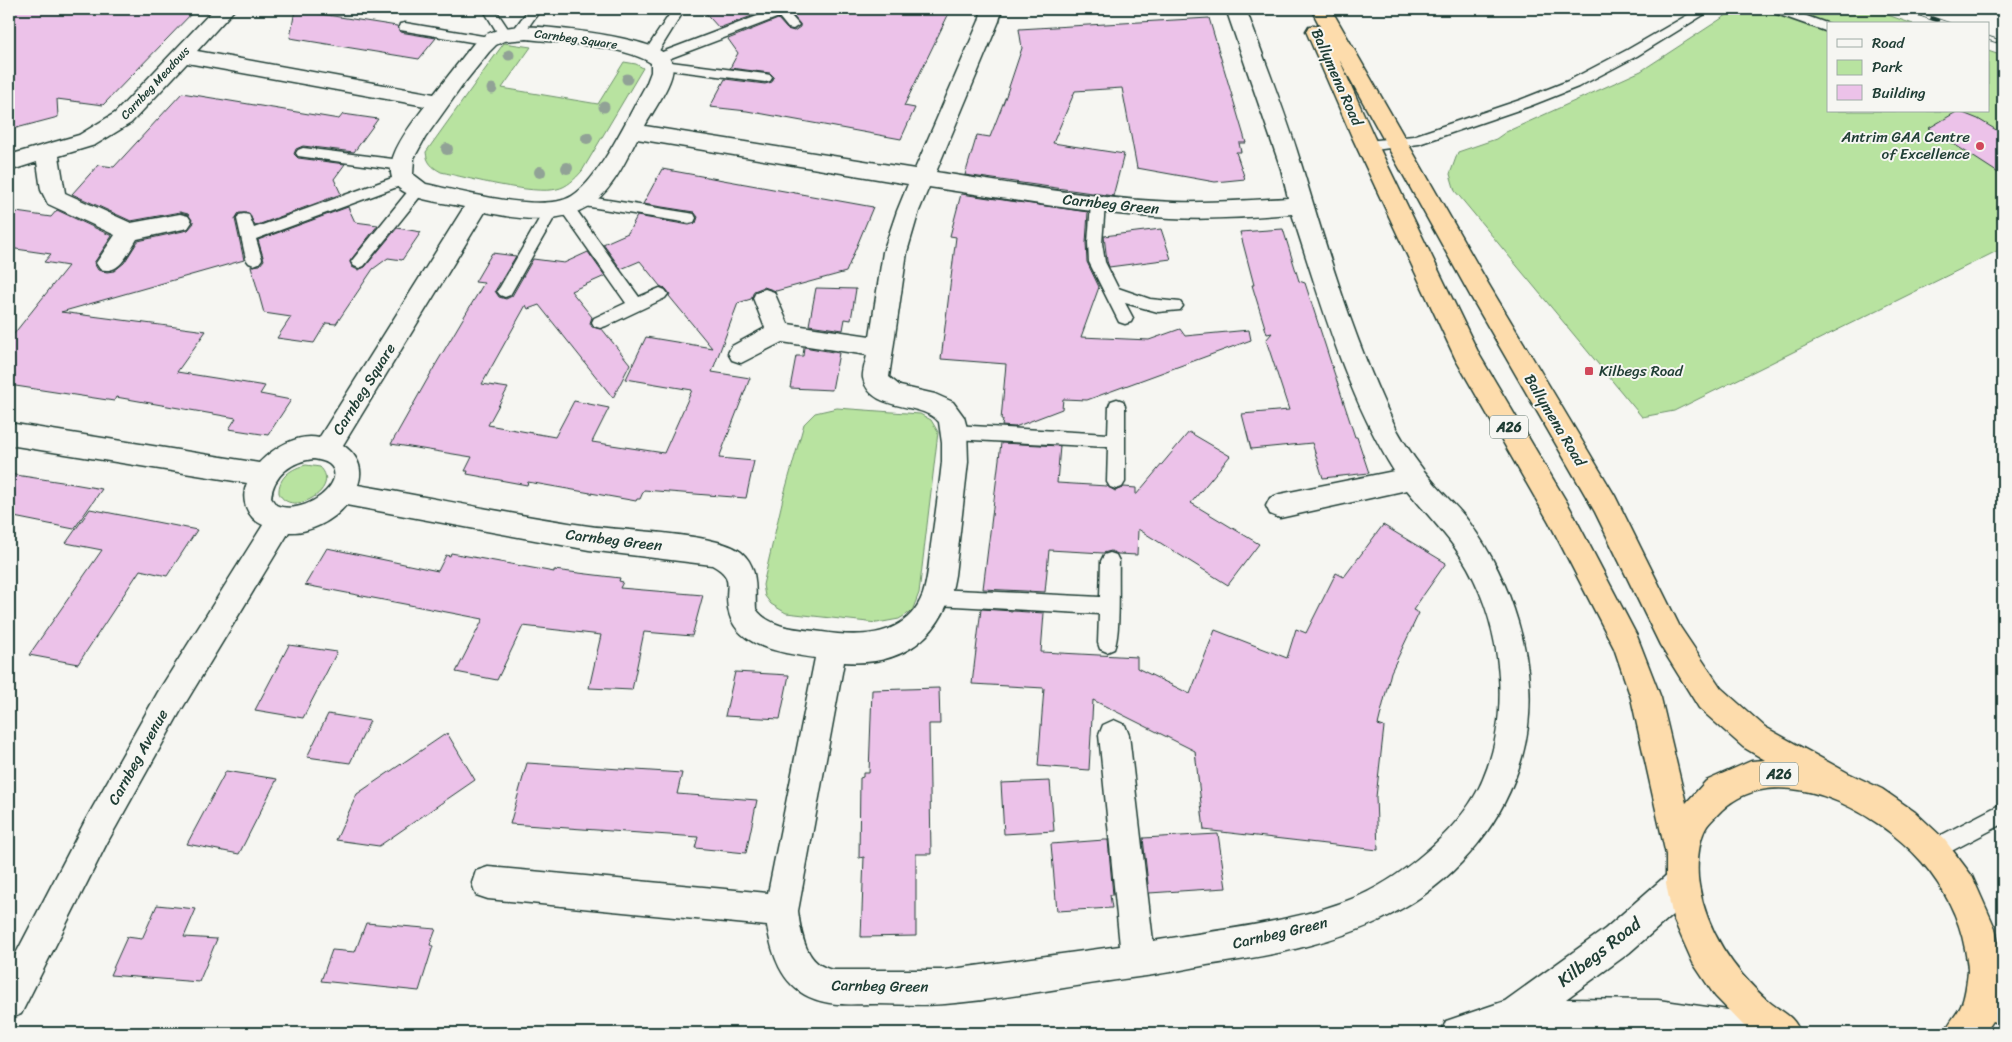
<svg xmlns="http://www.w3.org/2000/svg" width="2012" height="1042" viewBox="0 0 2012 1042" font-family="Sriracha,sans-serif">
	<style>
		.green { fill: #b8e3a0; stroke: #6c906a }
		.building { fill: #ecc2e9; stroke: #1f3d34 }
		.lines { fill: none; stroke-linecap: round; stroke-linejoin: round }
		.service-casing { stroke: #1f3d34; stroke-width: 3 }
		.minor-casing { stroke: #1f3d34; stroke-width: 3 }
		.trunk-casing { stroke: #1f3d34; stroke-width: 3 }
		.service { fill: #f6f6f2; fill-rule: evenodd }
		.minor { fill: #f6f6f2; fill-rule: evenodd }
		.trunk { fill: #fddcac; fill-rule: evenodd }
		.rail-casing { stroke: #1f3d34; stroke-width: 4.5 }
		.rail { stroke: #f6f6f2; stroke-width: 3; stroke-dasharray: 9; stroke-linecap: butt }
		.tree { fill: #91a296 }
		.poi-dot { fill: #d1495b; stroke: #f6f6f2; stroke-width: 2 }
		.labels { text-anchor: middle; stroke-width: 4; stroke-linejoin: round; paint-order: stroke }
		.far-street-label { font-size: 12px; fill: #1f3d34; stroke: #f6f6f2 }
		.shield { fill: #f6f6f2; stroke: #60746d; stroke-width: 1 }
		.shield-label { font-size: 14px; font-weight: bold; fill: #1f3d34 }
		.street-label { font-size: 15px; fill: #1f3d34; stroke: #f6f6f2 }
		.poi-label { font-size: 15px; fill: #1f3d34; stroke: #f6f6f2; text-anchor: end }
		.near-street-label { font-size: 18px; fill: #1f3d34; stroke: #f6f6f2 }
	</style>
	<rect width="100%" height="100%" fill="#f6f6f2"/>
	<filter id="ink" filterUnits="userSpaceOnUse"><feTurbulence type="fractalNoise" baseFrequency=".02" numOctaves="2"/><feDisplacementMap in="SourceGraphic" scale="10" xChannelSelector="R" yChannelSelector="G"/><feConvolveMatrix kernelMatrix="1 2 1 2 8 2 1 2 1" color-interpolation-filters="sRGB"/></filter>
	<g filter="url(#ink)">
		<g class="green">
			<path d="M1736 9H1871L1913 24H1828V111H1988V51L2003 56V248L1674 411 1642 417 1455 191 1450 174 1458 152 1496 139 1506 132 1641 71Z"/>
			<path d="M504 43 531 47 502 88 598 104 624 62 636 64 643 68 582 171C575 179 567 187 557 189 533 195 468 178 441 172 432 167 427 163 426 152Z"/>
			<path d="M837 408 920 414 931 420 938 432 919 593 912 611 899 619 877 623 786 613 771 604 765 596 763 585 783 498 804 424 815 413Z"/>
			<path d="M306 465 320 467C343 489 290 519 279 493 278 477 292 468 306 465Z"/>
		</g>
		<g class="building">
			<path d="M9 9H196L103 105 57 99 58 117 9 130Z"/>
			<path d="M702 9H771L719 28Z"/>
			<path d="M787 9H951L904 106 915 108 901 139 747 111 710 107 725 79 765 84 772 82 774 77 770 73 730 68 738 53 728 39 778 19 787 29 794 31 800 27V24Z"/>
			<path d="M295 10 397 26 400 32 436 38 419 59 290 38Z"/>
			<path d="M1209 18 1246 143H1239L1241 152H1236L1245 179 1215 182 1137 168 1122 88 1075 91 1053 143 1124 154 1113 196 965 175 977 135 990 137 1006 96 1022 48 1019 29Z"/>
			<path d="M182 93 339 119 343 114 378 119 354 152 303 146 296 149 294 154 298 158 345 164 334 179 341 194 255 226 249 213H239L235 219 244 260 61 312 206 331 177 372 265 386 260 394 291 400 268 435 229 429 236 418 116 397 114 401 9 385V340L68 266 44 262 51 254 9 248V211L51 217 57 210 112 236 94 263 98 270 107 272 114 271 124 263 138 241 188 230 194 223 188 214 180 212 131 221 72 194 98 165 114 167Z"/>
			<path d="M1958 111 1978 119 2003 134V176L1929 128Z"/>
			<path d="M662 169 873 207 846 272 776 291 764 287 754 291 751 299 738 303 712 372 750 378 719 458 754 461 746 498 644 490 640 499H637L636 501 528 482 527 485 467 474 468 471H465L472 457 391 444 436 364 484 283 475 282 492 253 516 256 495 291 499 297 506 299 512 296 533 259 564 263 588 252 605 276 571 291 592 317 590 323 592 327 602 329 630 364 613 398 539 305 528 309 526 305 482 384 508 388 488 425 555 437 574 401 609 408 592 442 664 453 692 390 626 379 646 337 712 348 669 296 670 294 666 289 660 286 640 261 621 269 603 244 628 233 637 216 689 225 696 223 698 217 694 212 643 204Z"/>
			<path d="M961 194 1088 212 1086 243 1087 262 1099 287 1081 337 1149 340 1180 329 1185 336 1249 330 1251 340 1087 400 1063 399 1062 409 1015 427 1002 426 1003 420H1001L1006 364 941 359 956 237 950 236Z"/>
			<path d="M348 207 355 222 378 225 350 261 352 267 358 270 365 267 397 228 421 232 402 260 388 258 373 269 336 324 326 323 314 343 277 338 291 317 264 313 251 266 260 265 264 260 258 240Z"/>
			<path d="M1161 229 1171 259 1109 267 1107 261 1104 236Z"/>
			<path d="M1283 229 1299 281 1305 283 1355 437H1357L1369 473 1323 478 1312 443 1251 449 1242 414 1289 410 1266 340 1272 333 1267 334 1252 285H1254L1240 232Z"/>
			<path d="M816 288 856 289 851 320 845 319 843 330 809 325Z"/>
			<path d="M804 347 839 353 832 390 790 388 796 356H803Z"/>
			<path d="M1189 432 1230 456 1191 503 1259 544 1228 585 1138 529 1137 555 1118 554 1111 551 1103 553 1049 550 1045 592 983 589 1001 443 1060 446 1057 483 1107 486 1115 491 1124 487 1136 488V495Z"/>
			<path d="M9 474 62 482 102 489 74 529 9 516Z"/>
			<path d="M90 509 197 530 167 576 140 570 78 664 29 655 102 550 66 543Z"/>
			<path d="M1383 525 1446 563 1413 610 1419 613 1391 672 1378 725 1384 727 1376 797 1378 850 1204 830 1195 751 1093 700 1089 770 1038 766 1044 688 972 684 981 609 1044 613 1041 652 1137 657V668L1190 694 1215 630 1287 658 1296 629 1306 633 1336 573 1344 577Z"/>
			<path d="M327 548 438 571 446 555 450 556 451 553 554 572V570L620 578 619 581 623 582 620 588 703 595 692 636 644 632 632 690 589 688 601 635 523 626 497 680 456 672 483 619 305 585Z"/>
			<path d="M289 645 337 652 303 718 255 710Z"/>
			<path d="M735 672 789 675 780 719 725 716Z"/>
			<path d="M939 688 940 724H929L931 854H916V936L861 937 864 857 859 858 860 778 863 777V773H869L872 690Z"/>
			<path d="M328 714 370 721 350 763 307 757Z"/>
			<path d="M447 733 475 780 379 846 336 840 357 794Z"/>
			<path d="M527 763 682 773 677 794 757 800 746 853 695 848 698 837 510 824Z"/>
			<path d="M226 771 277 779 239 854 187 844Z"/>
			<path d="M1050 781 1054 831 1004 834 1001 783Z"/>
			<path d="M1218 834 1226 888 1149 893 1143 838Z"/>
			<path d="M1104 840H1108L1113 895H1110L1112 908 1057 911 1051 844Z"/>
			<path d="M157 905 196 909 184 937 217 939 199 982 110 975 127 937 142 939Z"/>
			<path d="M366 923 436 929 430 945 433 946 419 991 321 981 332 950 355 952Z"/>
		</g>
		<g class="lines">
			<g class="service-casing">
				<g id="service">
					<path d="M483 9H495L511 33 529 9H541L522 36 517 37 511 34 505 38 500 37Z"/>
					<path d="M673 9H685L657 54 773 10V9H785L799 25 793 29 788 28 779 17 663 61 765 74 770 75 772 78 770 81 765 82 662 69 657 68 655 65 657 62 653 61 652 57 646 56 644 53Z"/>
					<path d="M1698 9H1713L1637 56 1578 87 1530 106 1419 144 1368 151 1363 149 1361 146 1363 143 1368 141 1413 136 1520 100 1568 81 1627 50Z"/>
					<path d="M1769 9H1787L1829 24 1828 32 1771 12Z"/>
					<path d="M405 23 489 37 496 41 489 45 400 30 399 27 400 24Z"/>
					<path d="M303 148 401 160 406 162 408 165 406 168 401 170 298 156 296 153 298 150Z"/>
					<path d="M403 174 408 175 410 179 408 183 256 239 262 259 259 263 254 265 249 263 246 259 237 219 239 215 244 214 249 215 254 228Z"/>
					<path d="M418 184 423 185 425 189 423 193 364 266 359 268 354 266 351 262 354 258 413 185Z"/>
					<path d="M583 196 689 213 694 214 696 218 694 222 689 223 578 205 576 201 578 197Z"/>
					<path d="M1098 199 1103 200 1105 204 1102 243 1105 262 1118 288 1150 299 1180 302 1183 306 1180 310 1158 312 1125 303 1133 318 1131 322 1125 324 1119 322 1089 262 1088 243 1091 204 1093 200Z"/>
					<path d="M567 203 572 204 639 297 660 288 665 290 668 294 665 298 606 326 600 328 594 326 592 322 594 318 626 303 562 212 560 208 562 204Z"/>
					<path d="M551 206 556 207 558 211 510 295 505 297 500 295 497 291 500 287 546 207Z"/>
					<path d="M1117 399 1123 401 1125 406V482L1122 487 1116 489 1110 487 1107 482 1108 447 954 439 948 437 946 432 948 427 954 425 1108 434 1109 406 1111 401Z"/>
					<path d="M1110 553 1116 555 1119 561C1118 581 1121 634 1114 649L1107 652 1100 649 1098 643 1099 614 936 605 930 603 927 597 930 591 936 589 1100 597 1101 561 1104 555Z"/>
					<path d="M2003 803V824L1940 857 1933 860 1926 857 1923 850 1926 843Z"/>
				</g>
			</g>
			<g class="minor-casing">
				<g id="minor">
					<path d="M214 9H235L197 51 434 94 474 43C485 33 498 29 512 27 541 24 634 36 659 50 665 53 670 57 672 64 677 79 652 112 645 126L915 169 979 21 982 9H1002L999 21 936 172C1015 184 1094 199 1174 202 1212 203 1250 200 1288 198L1281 169 1226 9H1246C1265 62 1287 116 1303 170 1329 257 1356 346 1396 428 1407 448 1420 467 1435 484 1446 497 1459 508 1469 522 1491 552 1508 587 1518 622 1531 665 1534 714 1522 757 1505 820 1460 876 1403 908 1371 927 1335 939 1299 948 1269 956 1238 960 1207 965 1182 970 1156 975 1131 978 1069 986 1007 999 945 1004 922 1006 899 1004 876 1004 852 1004 831 1007 809 997 781 984 772 954 767 926L488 899 476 895 472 883 476 871 488 867 768 893 815 658C783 653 734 648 728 608 724 586 736 578 712 565L589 550 346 505C333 521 310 533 289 532L180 712 107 843 21 1014 9 1019V967L85 821 158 692 263 525C247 518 240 499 247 483L9 445V423L259 463C273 448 298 433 319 438L464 207C447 203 428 202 411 195 366 178 408 129 425 106L187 63 131 123 95 145 59 156 65 193 131 223 180 214 188 216 192 222 188 228 137 239C127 254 120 275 100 269L96 263 115 235 48 204 41 190 37 162 9 171V155L79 135 115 113ZM527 39C561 43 623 45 651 63V72L646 85C629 114 600 179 572 196 544 214 459 191 426 184L413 174 414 158 425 138 465 82 489 52 496 45 504 41ZM637 139 908 184 897 211 883 252 870 336 788 324 774 292 765 289 756 292 753 298 765 328 732 346 728 353 732 360 741 363 782 342 867 355C866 361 862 372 863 378 870 413 922 401 939 422L942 443V462C939 490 935 517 931 545 929 561 928 579 923 594 907 637 861 638 822 632 800 629 770 629 756 609 755 589 759 567 741 552 717 533 624 531 589 526 512 515 435 498 358 485 364 468 357 455 343 445L485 212C530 222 582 227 612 183 622 170 629 154 637 139ZM929 187C1010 199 1090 214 1171 218 1211 220 1252 217 1292 214 1320 299 1346 394 1394 471L1280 494 1270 498 1266 506 1270 514 1280 518 1407 490C1428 516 1451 538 1468 568 1502 630 1511 713 1483 779 1464 826 1404 876 1359 896 1295 923 1221 929 1153 941L1129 735 1125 725 1114 720 1103 725 1099 735 1120 946 945 970H834C806 966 801 935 798 911L844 662C904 667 946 634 955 575L968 462 967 428 964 417 953 402 935 394 900 386 889 377 907 252 919 211ZM314 459C319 460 325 461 329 464 350 480 305 518 276 505L271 498C273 475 292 461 314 459Z"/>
					<path d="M1682 868 1694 872 1698 884 1694 896 1629 953 1566 999 1658 1000 1763 1015 1775 1021 1780 1033H1441L1446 1021 1505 1001 1605 929 1670 872Z"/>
				</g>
			</g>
			<g class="trunk-casing">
				<path id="trunk" d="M1311 9H1331L1489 285 1615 496 1680 627 1721 688 1765 727 1848 773 1882 789 1915 812 1944 839 1972 876 1995 928 2003 970V1025L1992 1021 1984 1033H1945C1948 1023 1955 1017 1960 1008 1965 999 1967 981 1968 971 1968 964 1966 956 1965 949 1959 916 1943 887 1922 862 1878 811 1773 753 1717 815 1714 818 1710 822 1707 826 1698 839 1696 869 1699 885 1706 930 1733 970 1767 1000 1780 1012 1794 1014 1800 1033H1754L1743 1025 1715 996 1693 963 1673 918 1666 884V855L1631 698 1614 648 1549 522 1456 360 1352 137 1306 31 1309 26H1320ZM1339 59 1471 297 1595 512 1660 645 1699 708 1743 747 1765 760 1751 761 1706 781 1686 803 1661 698 1637 636 1569 506 1480 356 1374 137Z"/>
			</g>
			<use href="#service" class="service"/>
			<use href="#minor" class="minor"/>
			<use href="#trunk" class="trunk"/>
			<g class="rail-casing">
				<g id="rail">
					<path d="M1905 9 1948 24"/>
					<path d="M1988 38 2003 43"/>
				</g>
			</g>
			<use href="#rail" class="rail"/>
		</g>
		<g class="tree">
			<circle cx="509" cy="55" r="5.5"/>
			<circle cx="627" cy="79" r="5.5"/>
			<circle cx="492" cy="89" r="5.5"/>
			<circle cx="604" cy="107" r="5.5"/>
			<circle cx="587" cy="138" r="6"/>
			<circle cx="447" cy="149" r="6"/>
			<circle cx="567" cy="168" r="6"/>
			<circle cx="540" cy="172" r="6"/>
		</g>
	</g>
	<g class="poi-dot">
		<circle cx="1980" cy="146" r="5"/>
		<rect x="1584" y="366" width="10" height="10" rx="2.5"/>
	</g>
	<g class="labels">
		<g class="far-street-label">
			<text transform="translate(576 39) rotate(8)" y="4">Carnbeg Square</text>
			<text transform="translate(155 83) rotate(-47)" y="4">Carnbeg Meadows</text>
		</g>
		<g class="shield">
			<rect x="1490" y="415.5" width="38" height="23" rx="4"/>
			<rect x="1760" y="762.5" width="38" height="23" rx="4"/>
		</g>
		<g class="shield-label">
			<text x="1509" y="432">A26</text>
			<text x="1779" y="779">A26</text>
		</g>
		<g class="street-label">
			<text transform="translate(1337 77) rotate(66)" y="5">Ballymena Road</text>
			<text transform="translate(1111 204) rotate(6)" y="5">Carnbeg Green</text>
			<text transform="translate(364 389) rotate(-58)" y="5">Carnbeg Square</text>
			<text transform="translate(1555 420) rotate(59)" y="5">Ballymena Road</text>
			<text transform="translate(614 540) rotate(7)" y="5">Carnbeg Green</text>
			<text transform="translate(138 757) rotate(-61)" y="5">Carnbeg Avenue</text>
			<text transform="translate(1280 933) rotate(-13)" y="5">Carnbeg Green</text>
			<text transform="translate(880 986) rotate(1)" y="5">Carnbeg Green</text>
		</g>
		<g class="poi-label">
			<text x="1970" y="142">Antrim GAA Centre<tspan x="1970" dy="17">of Excellence</tspan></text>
			<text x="1599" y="376" text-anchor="start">Kilbegs Road</text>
		</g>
		<g class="near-street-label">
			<text transform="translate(1599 952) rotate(-38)" y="6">Kilbegs Road</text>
		</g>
	</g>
	<rect width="2012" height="1042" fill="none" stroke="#f6f6f2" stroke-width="30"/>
	<rect x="15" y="15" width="1982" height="1012" fill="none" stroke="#1f3d34" stroke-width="2" filter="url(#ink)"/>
	<rect x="1827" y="22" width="162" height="90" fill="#f6f6f2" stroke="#a0aca6"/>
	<rect x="1837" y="39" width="25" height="8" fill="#f6f6f2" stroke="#a0aca6"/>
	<text x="1872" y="48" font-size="15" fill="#1f3d34">Road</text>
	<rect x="1837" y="60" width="25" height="15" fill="#b8e3a0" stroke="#a0aca6"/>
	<text x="1872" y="72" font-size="15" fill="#1f3d34">Park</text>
	<rect x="1837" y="85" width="25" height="15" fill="#ecc2e9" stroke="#a0aca6"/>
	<text x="1872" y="98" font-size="15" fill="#1f3d34">Building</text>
</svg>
